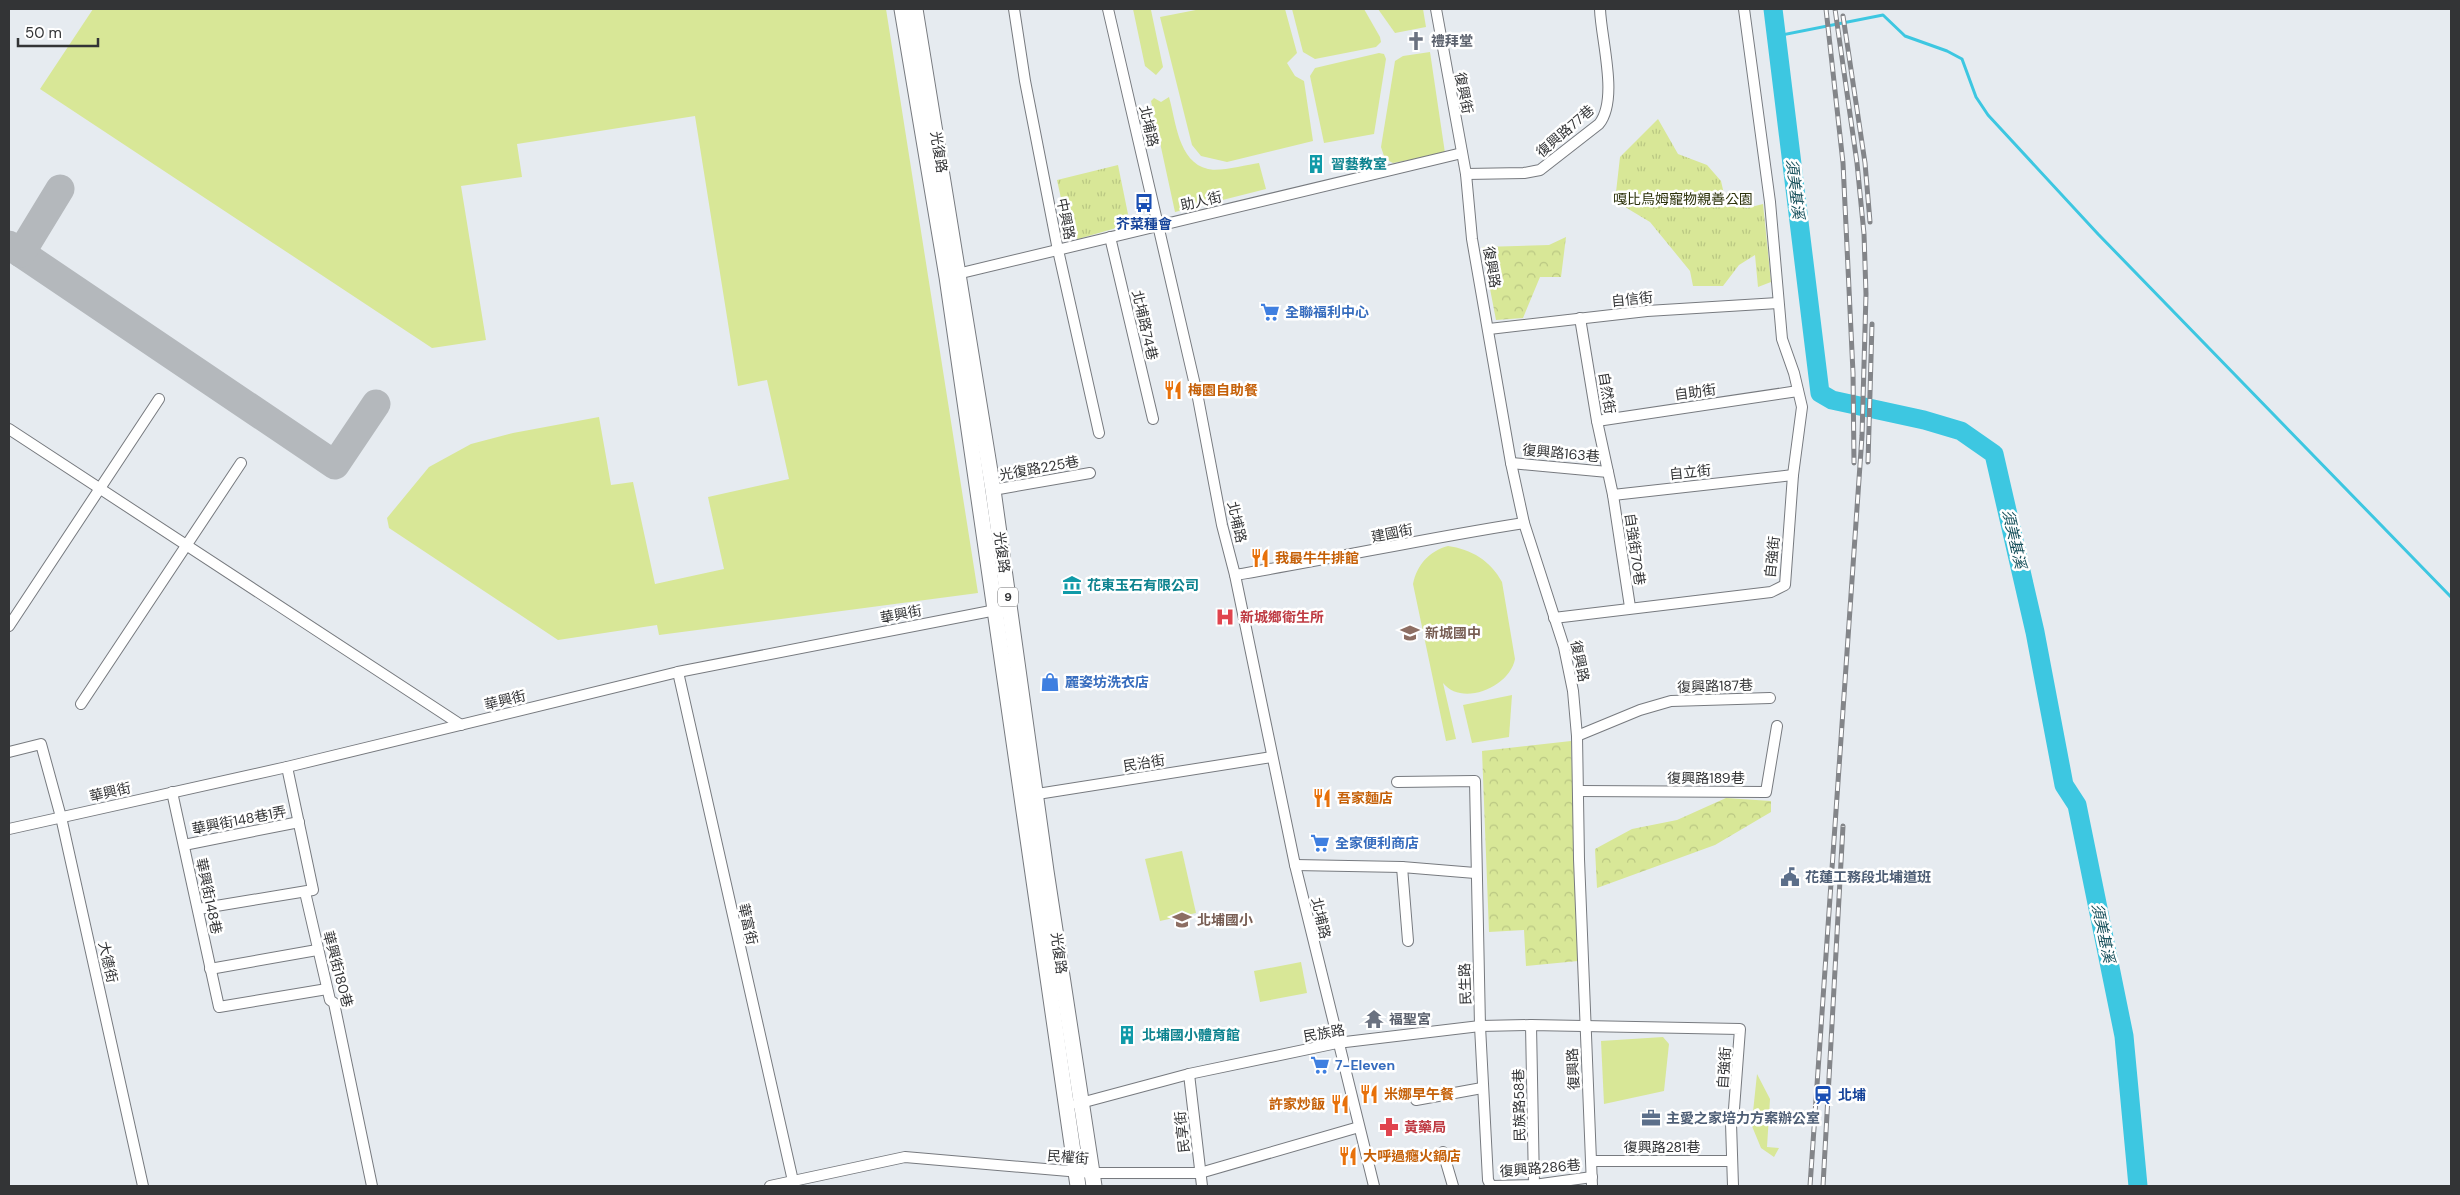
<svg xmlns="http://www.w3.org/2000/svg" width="2460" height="1195" viewBox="0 0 2460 1195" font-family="'DM Sans','Noto Sans TC',sans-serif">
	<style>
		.grass { fill: #d8e797 }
		.forest { fill: url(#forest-crowns) }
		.park { fill: url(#park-tufts) }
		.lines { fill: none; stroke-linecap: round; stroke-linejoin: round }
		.stream { stroke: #3dc7e1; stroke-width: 3 }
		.river { stroke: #3dc7e1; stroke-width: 19 }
		.taxiway { stroke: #b4b8bc; stroke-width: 29 }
		.minor-casing { stroke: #777a7f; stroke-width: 12 }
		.primary-casing { stroke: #777a7f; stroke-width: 17 }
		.minor { stroke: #fff; stroke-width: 10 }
		.primary { stroke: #fff; stroke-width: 15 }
		.rail-casing { stroke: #838589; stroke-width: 5 }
		.rail { stroke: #fff; stroke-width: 3; stroke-dasharray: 9; stroke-linecap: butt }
		.labels { text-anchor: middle; stroke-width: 5; stroke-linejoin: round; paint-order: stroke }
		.shield { fill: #fff; stroke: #707172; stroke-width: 1 }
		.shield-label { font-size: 12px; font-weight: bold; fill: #333436 }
		.worship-label { font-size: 14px; font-weight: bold; fill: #5b616d; stroke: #fff; text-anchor: start }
		.street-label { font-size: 14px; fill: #333436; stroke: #fff }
		.culture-label { font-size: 14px; font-weight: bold; fill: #0d838f; stroke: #fff; text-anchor: start }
		.park-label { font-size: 14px; fill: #2b3109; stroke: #fff }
		.transit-label { font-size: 14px; font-weight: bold; fill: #164399; stroke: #fff }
		.shop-label { font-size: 14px; font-weight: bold; fill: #366cbe; stroke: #fff; text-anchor: start }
		.food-label { font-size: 14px; font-weight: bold; fill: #c56008; stroke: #fff; text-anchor: start }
		.health-label { font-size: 14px; font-weight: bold; fill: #be3a42; stroke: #fff; text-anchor: start }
		.education-label { font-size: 14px; font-weight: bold; fill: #785e54; stroke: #fff; text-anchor: start }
		.service-label { font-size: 14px; font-weight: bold; fill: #4e5e75; stroke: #fff; text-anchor: start }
		.water-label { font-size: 15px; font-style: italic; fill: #164f5a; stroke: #fff }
	</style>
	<defs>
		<pattern id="forest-crowns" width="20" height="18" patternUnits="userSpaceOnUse" patternTransform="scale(1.25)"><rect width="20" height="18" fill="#d8e797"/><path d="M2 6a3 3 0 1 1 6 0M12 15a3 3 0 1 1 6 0" fill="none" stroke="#bac783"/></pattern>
		<pattern id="park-tufts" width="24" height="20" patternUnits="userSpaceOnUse" patternTransform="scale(1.25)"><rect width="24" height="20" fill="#d8e797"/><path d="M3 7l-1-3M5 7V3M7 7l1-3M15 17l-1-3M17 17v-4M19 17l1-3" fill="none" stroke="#bac783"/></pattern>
	</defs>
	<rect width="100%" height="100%" fill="#e6ebf0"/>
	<g class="grass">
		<path d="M93 9H886L978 593 659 635 657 625 558 640 389 528 387 518 429 467 471 444 513 433 599 417 611 485 633 482 655 584 724 569 708 497 789 479 767 380 738 386 695 116 517 144 522 177 461 186 486 340 432 348 40 89Z"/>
		<path d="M1133 9H1154L1151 10 1163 67 1156 75 1145 66Z"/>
		<path d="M1201 9H1285L1297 53 1287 63 1295 76 1304 81 1313 141 1227 162 1201 156 1192 145 1160 17Z"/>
		<path d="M1292 9H1364L1380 37 1381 42 1376 47 1315 59 1303 52Z"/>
		<path d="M1378 9H1423L1426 27 1395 33Z"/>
		<path d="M1430 52 1445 153 1393 163 1385 159 1381 147 1395 61 1403 56Z"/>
		<path d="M1379 53 1384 54 1386 59 1374 134 1324 143 1310 76 1315 68Z"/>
		<path d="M1169 97C1176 121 1178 162 1208 169 1219 172 1246 165 1259 163L1266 189 1175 212 1151 101 1154 98 1161 102Z"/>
		<path d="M1448 546C1471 549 1491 561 1502 582L1515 659C1510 687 1462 707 1443 683L1456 739 1446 741 1413 584C1417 565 1429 551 1448 546Z"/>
		<path d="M1512 695 1509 737 1472 743 1463 705Z"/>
		<path d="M1182 851 1196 913 1160 921 1145 859Z"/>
		<path d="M1301 962 1307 993 1260 1002 1254 971Z"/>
		<path d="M1663 1037 1669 1044 1664 1091 1604 1104 1601 1041Z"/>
		<path d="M1757 1074 1770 1099 1767 1147 1779 1148 1774 1157 1761 1148 1747 1114 1741 1113 1753 1112Z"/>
	</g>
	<g class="forest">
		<path d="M1566 237 1561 277H1540L1523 318 1496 320 1482 247 1549 245Z"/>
		<path d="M1571 741 1578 961 1526 966 1524 930 1489 932 1482 751Z"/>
		<path d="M1726 798 1771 801V812L1715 845 1597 888 1595 849 1632 829 1677 820Z"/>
	</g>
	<g class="park">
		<path d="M1658 119 1678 154 1707 165 1721 181 1726 203 1747 208 1763 204 1771 282 1758 287 1755 255 1739 265 1723 286H1693L1690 271 1650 222 1615 201 1620 157Z"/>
		<path d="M1118 165 1130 224 1078 239 1069 235 1057 180Z"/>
	</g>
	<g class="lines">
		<path class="stream" d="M1777 36 1883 15 1905 36 1947 51 1962 59 1976 97 1988 115 2098 234 2451 597"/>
		<path class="river" d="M1773 9 1820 393 1832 400 1924 420 1961 431 1994 454 2035 632 2064 785 2077 805 2124 1036 2138 1186"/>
		<g class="taxiway">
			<path d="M9 245 335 465 376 404"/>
			<path d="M21 253 60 189"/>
		</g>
		<g class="minor-casing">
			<g id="minor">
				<path d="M1014 9 1025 81 1058 250 1099 433"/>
				<path d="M1108 9 1198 398 1222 525 1235 575 1295 865 1374 1186"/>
				<path d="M1436 9 1466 174 1472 239 1511 463 1524 523 1564 647 1573 691 1577 736 1579 859 1592 1186"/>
				<path d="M1466 174 1524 173 1540 170 1599 124C1619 99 1601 40 1600 9"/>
				<path d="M1110 237 1153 419"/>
				<path d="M953 275 1462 153"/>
				<path d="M1580 318 1597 421 1613 495 1793 475"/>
				<path d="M1489 329 1647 311 1778 303"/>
				<path d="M1597 421 1798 391"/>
				<path d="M9 429 461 725"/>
				<path d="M1511 463 1608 472"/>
				<path d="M993 490 1090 473"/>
				<path d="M1613 495 1630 607"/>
				<path d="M1235 575C1332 559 1427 538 1524 523"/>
				<path d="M1554 618 1771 592 1785 585 1793 475 1802 407 1794 373 1782 339 1770 202 1744 9"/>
				<path d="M9 626 159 399"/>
				<path d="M678 672 793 1181"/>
				<path d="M81 704 241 463"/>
				<path d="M1577 736 1640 710 1671 701 1770 698"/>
				<path d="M9 752 41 744 61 817 143 1186"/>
				<path d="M1397 782 1475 781 1480 1026 1488 1180 1491 1186"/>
				<path d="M1578 791 1766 792 1777 726"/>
				<path d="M172 792 219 1007 327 989"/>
				<path d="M1031 795 1272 757"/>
				<path d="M9 829 287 767 678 672 1001 609"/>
				<path d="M184 845 299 822"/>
				<path d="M1295 865 1402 867 1475 873"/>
				<path d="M1402 867 1408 941"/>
				<path d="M305 892 330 1000 334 1003 372 1186"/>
				<path d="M198 909 313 890 287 767"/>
				<path d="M210 969 317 950"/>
				<path d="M1531 1025 1534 1185"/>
				<path d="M1189 1074 1202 1186"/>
				<path d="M1416 1100 1482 1088"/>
				<path d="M1077 1104 1189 1074 1337 1043 1480 1026 1531 1025 1740 1029 1734 1109 1731 1123 1733 1186"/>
				<path d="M1443 1152 1453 1186"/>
				<path d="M1592 1161H1731"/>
				<path d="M770 1186 905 1157 1092 1173H1200L1359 1127"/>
				<path d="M1491 1186 1534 1185 1592 1177"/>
			</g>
		</g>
		<g class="primary-casing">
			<g id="primary">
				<path d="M902 9 947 277 1078 1186"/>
				<path d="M915 9 993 490 1046 871 1094 1186"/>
			</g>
		</g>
		<use href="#minor" class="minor"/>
		<use href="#primary" class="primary"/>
		<g class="rail-casing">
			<g id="rail">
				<path d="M1826 9 1843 163 1853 373 1854 463"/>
				<path d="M1843 16 1865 163 1870 222"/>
				<path d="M1868 462 1872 324"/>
				<path d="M1810 1186 1862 436 1866 294 1864 234 1857 163 1835 9"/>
				<path d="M1823 1186 1843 826"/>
			</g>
		</g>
		<use href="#rail" class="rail"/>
	</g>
	<defs>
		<g id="church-bare" transform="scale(1.5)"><path d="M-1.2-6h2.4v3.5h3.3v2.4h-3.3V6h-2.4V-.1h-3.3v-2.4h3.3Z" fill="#6b7280" stroke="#fff" stroke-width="2.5" paint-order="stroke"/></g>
		<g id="building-bare" transform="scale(1.5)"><path d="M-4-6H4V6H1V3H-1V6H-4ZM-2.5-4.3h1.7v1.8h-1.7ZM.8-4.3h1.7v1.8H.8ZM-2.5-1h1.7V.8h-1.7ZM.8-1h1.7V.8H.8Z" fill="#0f9aa8" stroke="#fff" stroke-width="2.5" paint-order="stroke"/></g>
		<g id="bus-bare" transform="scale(1.5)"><path d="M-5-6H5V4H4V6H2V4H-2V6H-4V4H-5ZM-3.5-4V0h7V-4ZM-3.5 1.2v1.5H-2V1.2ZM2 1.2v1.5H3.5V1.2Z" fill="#1a4fb4" stroke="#fff" stroke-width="2.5" paint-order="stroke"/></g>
		<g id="supermarket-bare" transform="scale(1.5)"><path d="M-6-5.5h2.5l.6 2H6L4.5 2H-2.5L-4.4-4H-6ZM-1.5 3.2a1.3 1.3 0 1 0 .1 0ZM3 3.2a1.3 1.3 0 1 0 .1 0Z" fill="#3f7fe0" stroke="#fff" stroke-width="2.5" paint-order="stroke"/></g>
		<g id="restaurant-bare" transform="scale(1.5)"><path d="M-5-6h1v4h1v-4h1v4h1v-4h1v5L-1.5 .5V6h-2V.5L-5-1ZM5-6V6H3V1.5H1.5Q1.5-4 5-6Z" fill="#e8710a" stroke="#fff" stroke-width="2.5" paint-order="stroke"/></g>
		<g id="museum-bare" transform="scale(1.5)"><path d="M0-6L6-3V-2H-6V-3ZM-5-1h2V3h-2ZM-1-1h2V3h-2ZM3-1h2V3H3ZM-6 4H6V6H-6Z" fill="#0f9aa8" stroke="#fff" stroke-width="2.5" paint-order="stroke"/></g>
		<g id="hospital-bare" transform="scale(1.5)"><path d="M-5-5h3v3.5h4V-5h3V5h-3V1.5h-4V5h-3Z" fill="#e0444e" stroke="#fff" stroke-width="2.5" paint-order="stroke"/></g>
		<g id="school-bare" transform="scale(1.5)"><path d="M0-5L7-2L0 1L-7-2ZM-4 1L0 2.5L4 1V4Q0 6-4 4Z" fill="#8d6e63" stroke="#fff" stroke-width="2.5" paint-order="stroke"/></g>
		<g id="shop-bare" transform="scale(1.5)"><path d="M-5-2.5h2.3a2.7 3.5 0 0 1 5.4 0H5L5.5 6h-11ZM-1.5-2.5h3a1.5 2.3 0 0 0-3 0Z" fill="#3f7fe0" stroke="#fff" stroke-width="2.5" paint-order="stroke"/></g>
		<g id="civic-bare" transform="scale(1.5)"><path d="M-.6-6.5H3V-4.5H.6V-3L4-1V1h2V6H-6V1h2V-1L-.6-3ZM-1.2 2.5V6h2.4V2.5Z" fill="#5c6f8a" stroke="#fff" stroke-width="2.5" paint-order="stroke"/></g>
		<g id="temple-bare" transform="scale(1.5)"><path d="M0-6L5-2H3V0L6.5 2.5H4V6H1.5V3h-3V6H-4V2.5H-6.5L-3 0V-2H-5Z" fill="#6b7280" stroke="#fff" stroke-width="2.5" paint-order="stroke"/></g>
		<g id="station-bare" transform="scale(1.5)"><path d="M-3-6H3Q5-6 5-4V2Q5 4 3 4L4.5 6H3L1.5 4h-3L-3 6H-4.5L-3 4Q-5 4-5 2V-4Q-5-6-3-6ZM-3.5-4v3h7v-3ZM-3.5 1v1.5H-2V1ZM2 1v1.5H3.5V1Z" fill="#1a4fb4" stroke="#fff" stroke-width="2.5" paint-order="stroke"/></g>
		<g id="office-bare" transform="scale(1.5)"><path d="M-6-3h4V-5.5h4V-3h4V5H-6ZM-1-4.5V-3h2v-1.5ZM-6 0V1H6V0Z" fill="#5c6f8a" stroke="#fff" stroke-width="2.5" paint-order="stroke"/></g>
		<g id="pharmacy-bare" transform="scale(1.5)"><path d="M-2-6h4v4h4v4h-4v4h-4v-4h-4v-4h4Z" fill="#e0444e" stroke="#fff" stroke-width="2.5" paint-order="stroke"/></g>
	</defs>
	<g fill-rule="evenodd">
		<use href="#church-bare" x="1416" y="41"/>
		<use href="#building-bare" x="1316" y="164"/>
		<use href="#bus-bare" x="1144" y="203"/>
		<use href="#supermarket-bare" x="1270" y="312"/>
		<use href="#restaurant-bare" x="1173" y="390"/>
		<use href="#restaurant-bare" x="1260" y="558"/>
		<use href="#museum-bare" x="1072" y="585"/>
		<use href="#hospital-bare" x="1225" y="617"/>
		<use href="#school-bare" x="1410" y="633"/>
		<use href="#shop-bare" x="1050" y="682"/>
		<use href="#restaurant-bare" x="1322" y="798"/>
		<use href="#supermarket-bare" x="1320" y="843"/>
		<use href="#civic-bare" x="1790" y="877"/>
		<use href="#school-bare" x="1182" y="920"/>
		<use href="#temple-bare" x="1374" y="1019"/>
		<use href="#building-bare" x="1127" y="1035"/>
		<use href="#supermarket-bare" x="1320" y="1065"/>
		<use href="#restaurant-bare" x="1369" y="1094"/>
		<use href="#station-bare" x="1823" y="1095"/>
		<use href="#restaurant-bare" x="1340" y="1104"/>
		<use href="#office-bare" x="1651" y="1118"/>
		<use href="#pharmacy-bare" x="1389" y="1127"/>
		<use href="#restaurant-bare" x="1348" y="1156"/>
	</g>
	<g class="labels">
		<rect class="shield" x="998" y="587.5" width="20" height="19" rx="4"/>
		<g class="shield-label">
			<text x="1008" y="601">9</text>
		</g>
		<g class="worship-label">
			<text x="1431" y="46">禮拜堂</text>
			<text x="1389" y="1024">福聖宮</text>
		</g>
		<g class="street-label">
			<text transform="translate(1464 93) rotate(79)" y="5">復興街</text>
			<text transform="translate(1149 126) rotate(77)" y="5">北埔路</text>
			<text transform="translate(1565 131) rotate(-41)" y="5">復興路77巷</text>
			<text transform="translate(939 152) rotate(81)" y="5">光復路</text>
			<text transform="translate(1201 201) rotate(-13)" y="5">助人街</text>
			<text transform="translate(1066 219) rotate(79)" y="5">中興路</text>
			<text transform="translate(1492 267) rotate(80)" y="5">復興路</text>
			<text transform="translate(1632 299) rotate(-6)" y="5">自信街</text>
			<text transform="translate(1145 325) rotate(77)" y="5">北埔路74巷</text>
			<text transform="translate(1695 392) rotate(-8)" y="5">自助街</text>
			<text transform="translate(1607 393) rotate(81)" y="5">自然街</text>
			<text transform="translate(1561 453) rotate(5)" y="5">復興路163巷</text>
			<text transform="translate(1039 468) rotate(-10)" y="5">光復路225巷</text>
			<text transform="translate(1690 472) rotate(-6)" y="5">自立街</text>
			<text transform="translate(1237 522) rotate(77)" y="5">北埔路</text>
			<text transform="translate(1392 533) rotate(-11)" y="5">建國街</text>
			<text transform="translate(1635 549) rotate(82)" y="5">自強街70巷</text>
			<text transform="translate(1002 552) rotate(82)" y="5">光復路</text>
			<text transform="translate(1772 557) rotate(-84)" y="5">自強街</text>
			<text transform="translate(901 614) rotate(-11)" y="5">華興街</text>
			<text transform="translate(1580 661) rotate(78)" y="5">復興路</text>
			<text transform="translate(1715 686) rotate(-2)" y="5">復興路187巷</text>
			<text transform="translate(505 700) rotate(-14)" y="5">華興街</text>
			<text transform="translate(1144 763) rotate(-9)" y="5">民治街</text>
			<text x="1706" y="783">復興路189巷</text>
			<text transform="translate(110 792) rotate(-13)" y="5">華興街</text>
			<text transform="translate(239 820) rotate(-11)" y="5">華興街148巷1弄</text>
			<text transform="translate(209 896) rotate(78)" y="5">華興街148巷</text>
			<text transform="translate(1321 918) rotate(77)" y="5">北埔路</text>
			<text transform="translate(748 924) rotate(77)" y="5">華富街</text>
			<text transform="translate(1059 953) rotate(82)" y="5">光復路</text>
			<text transform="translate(108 962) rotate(77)" y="5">大德街</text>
			<text transform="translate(338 969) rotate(75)" y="5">華興街180巷</text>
			<text transform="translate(1465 984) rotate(-92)" y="5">民生路</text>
			<text transform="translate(1324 1033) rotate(-10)" y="5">民族路</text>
			<text transform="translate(1724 1068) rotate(-86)" y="5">自強街</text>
			<text transform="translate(1573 1069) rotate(-93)" y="5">復興路</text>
			<text transform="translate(1519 1105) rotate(-91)" y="5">民族路58巷</text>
			<text transform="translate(1182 1132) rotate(-96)" y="5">民享街</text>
			<text x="1662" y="1152">復興路281巷</text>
			<text transform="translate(1068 1157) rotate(5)" y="5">民權街</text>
			<text transform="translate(1540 1168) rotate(-5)" y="5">復興路286巷</text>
		</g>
		<g class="culture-label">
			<text x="1331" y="169">習藝教室</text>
			<text x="1087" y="590">花東玉石有限公司</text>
			<text x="1142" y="1040">北埔國小體育館</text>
		</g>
		<g class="park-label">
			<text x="1683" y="204">嘎比烏姆寵物親善公園</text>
		</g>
		<g class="transit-label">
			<text x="1144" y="229">芥菜種會</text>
			<text x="1838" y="1100" text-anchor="start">北埔</text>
		</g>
		<g class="shop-label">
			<text x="1285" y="317">全聯福利中心</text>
			<text x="1065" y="687">麗姿坊洗衣店</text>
			<text x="1335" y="848">全家便利商店</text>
			<text x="1335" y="1070">7-Eleven</text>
		</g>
		<g class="food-label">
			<text x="1188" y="395">梅園自助餐</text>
			<text x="1275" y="563">我最牛牛排館</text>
			<text x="1337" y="803">吾家麵店</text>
			<text x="1384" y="1099">米娜早午餐</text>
			<text x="1325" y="1109" text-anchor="end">許家炒飯</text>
			<text x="1363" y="1161">大呼過癮火鍋店</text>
		</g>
		<g class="health-label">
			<text x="1240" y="622">新城鄉衛生所</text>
			<text x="1404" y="1132">黃藥局</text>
		</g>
		<g class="education-label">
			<text x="1425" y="638">新城國中</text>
			<text x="1197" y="925">北埔國小</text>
		</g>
		<g class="service-label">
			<text x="1805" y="882">花蓮工務段北埔道班</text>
			<text x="1666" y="1123">主愛之家培力方案辦公室</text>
		</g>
		<g class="water-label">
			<text transform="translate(1795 189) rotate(83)" y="5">須美基溪</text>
			<text transform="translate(2014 539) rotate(77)" y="5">須美基溪</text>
			<text transform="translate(2103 933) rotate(78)" y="5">須美基溪</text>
		</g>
	</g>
	<rect width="2460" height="1195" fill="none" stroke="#333436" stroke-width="20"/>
	<path d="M18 38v8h80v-8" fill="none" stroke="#333436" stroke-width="2.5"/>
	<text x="25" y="38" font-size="15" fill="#333436" stroke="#ffffff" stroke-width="4" paint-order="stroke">50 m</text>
</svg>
